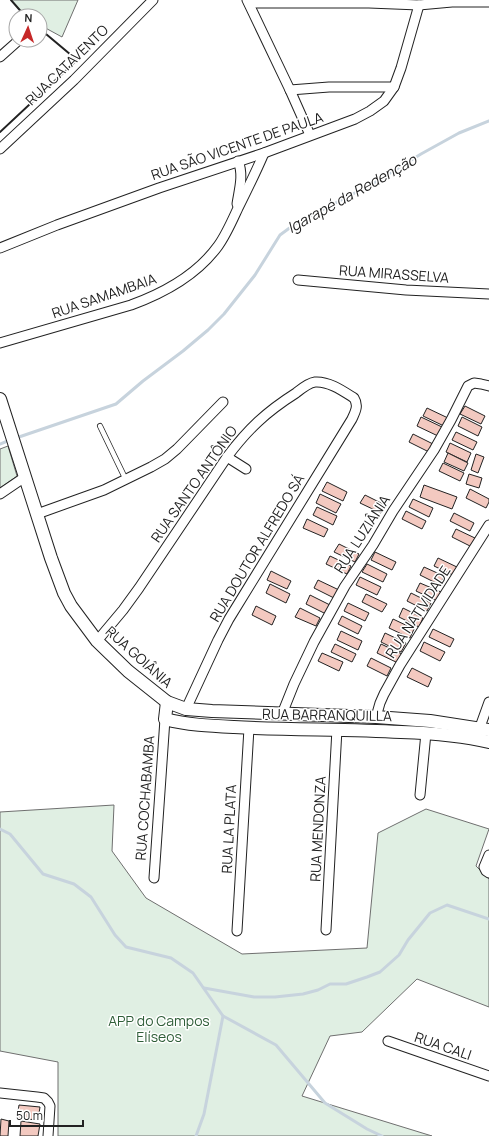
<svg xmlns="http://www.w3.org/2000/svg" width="489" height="1136" viewBox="0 0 489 1136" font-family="Manrope,sans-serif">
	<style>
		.green { fill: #e0efe3; stroke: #6f6f6f }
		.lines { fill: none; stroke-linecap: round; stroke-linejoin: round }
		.stream { stroke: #c7d3dd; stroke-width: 3 }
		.building { fill: #f3c9c0; stroke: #222 }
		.lane-casing { stroke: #222; stroke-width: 6 }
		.street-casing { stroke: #222; stroke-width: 11 }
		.secondary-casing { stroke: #222; stroke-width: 14 }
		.lane { stroke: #fff; stroke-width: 4.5 }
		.street { stroke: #fff; stroke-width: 9 }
		.secondary { stroke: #fff; stroke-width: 12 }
		.wall { stroke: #222; stroke-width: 2 }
		.labels { text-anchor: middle; stroke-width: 3; stroke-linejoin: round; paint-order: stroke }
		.street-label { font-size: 14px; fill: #222; stroke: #fff }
		.park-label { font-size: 14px; fill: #2f5e38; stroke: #fff }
		.water-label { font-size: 15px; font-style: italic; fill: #222; stroke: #fff }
	</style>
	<rect width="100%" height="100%" fill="#fff"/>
	<g class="green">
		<path d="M11 0H78L62 37 40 25V16H25Z"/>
		<path d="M8 446 17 476 0 488V449Z"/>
		<path d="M114 805 112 851 146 898 242 954 367 948 378 833 426 809 489 829 476 866 489 879V1007L417 979 362 1032 330 1036 302 1096 432 1136H58V1062L0 1051V812Z"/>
	</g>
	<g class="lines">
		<g class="stream">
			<path d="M16 438 116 404 143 381 183 351 208 330 224 314 255 275 280 235 295 224 374 183 421 154 459 133 489 121"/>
			<path d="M0 444 10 440"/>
			<path d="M0 829 10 834 43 874 74 884 91 897 115 935 126 947 171 958 193 973 223 1016 276 1045 325 1103 367 1129 382 1136"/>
			<path d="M204 988 254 997H275L303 994 318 990 330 984H346L367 977 380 972 399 955 408 940 430 913 447 905 489 919"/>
			<path d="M196 1136 204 1114 223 1016"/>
		</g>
	</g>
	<g class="building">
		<path d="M465 406 485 416 481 424 460 414Z"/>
		<path d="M427 408 448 418 444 426 423 416Z"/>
		<path d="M421 417 442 427 438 436 417 426Z"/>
		<path d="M462 417 482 427 478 436 458 426Z"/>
		<path d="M456 432 477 442 473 450 452 440Z"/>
		<path d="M413 434 433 444 429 452 409 442Z"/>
		<path d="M450 443 471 453 467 462 446 452Z"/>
		<path d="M448 453 468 463 464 471 444 462Z"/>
		<path d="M476 454 484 457 478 473 471 470Z"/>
		<path d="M443 463 464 473 460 481 439 471Z"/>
		<path d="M469 474 482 478 479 488 466 484Z"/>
		<path d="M327 482 347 492 343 501 322 491Z"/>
		<path d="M424 485 457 497 452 509 420 497Z"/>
		<path d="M470 489 489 499V502L486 508 466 498Z"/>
		<path d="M320 494 341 504 336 513 316 503Z"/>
		<path d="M365 495 385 505 381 513 360 503Z"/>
		<path d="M413 499 433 508 429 517 409 507Z"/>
		<path d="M317 507 337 516 333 525 313 515Z"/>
		<path d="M406 511 426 521 422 529 402 519Z"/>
		<path d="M454 513 474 523 470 531 450 521Z"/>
		<path d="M307 519 328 529 324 537 303 528Z"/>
		<path d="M456 529 477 539 472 547 452 537Z"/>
		<path d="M339 544 359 554 355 562 334 552Z"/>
		<path d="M375 552 396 562 392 570 371 560Z"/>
		<path d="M330 556 351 566 347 574 326 564Z"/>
		<path d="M438 558 459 568 455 576 434 566Z"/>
		<path d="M367 564 387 574 383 582 362 572Z"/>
		<path d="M424 567 444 576 440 585 420 575Z"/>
		<path d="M271 571 291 581 287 589 267 580Z"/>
		<path d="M360 577 381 587 377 595 356 585Z"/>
		<path d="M318 580 339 590 334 598 314 588Z"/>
		<path d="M420 583 441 592 437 601 416 591Z"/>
		<path d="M270 584 290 594 286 603 266 593Z"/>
		<path d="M411 593 431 603 427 611 407 601Z"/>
		<path d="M366 594 387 604 382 612 362 602Z"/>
		<path d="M310 595 330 605 326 614 306 604Z"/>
		<path d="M348 603 369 613 365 621 344 611Z"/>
		<path d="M256 606 276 616 272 625 252 615Z"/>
		<path d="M300 608 320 618 316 626 295 617Z"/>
		<path d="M403 608 423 618 419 627 399 617Z"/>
		<path d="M342 616 362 626 358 634 338 624Z"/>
		<path d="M393 619 414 629 410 638 389 628Z"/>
		<path d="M433 629 454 639 450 647 429 637Z"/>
		<path d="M341 631 362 641 358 650 337 640Z"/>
		<path d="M385 633 406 643 401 652 381 642Z"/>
		<path d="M424 642 445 652 440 661 420 651Z"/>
		<path d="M335 644 356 654 352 662 331 652Z"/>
		<path d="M381 644 402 654 398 663 377 653Z"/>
		<path d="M322 653 343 662 339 671 318 661Z"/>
		<path d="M371 658 391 668 387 676 367 666Z"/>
		<path d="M412 668 432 678 428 687 407 677Z"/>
		<path d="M19 1105 40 1107 38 1120 17 1118Z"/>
		<path d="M1 1119 9 1121 8 1136H0Z"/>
		<path d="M21 1121 40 1124 38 1136H20Z"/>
	</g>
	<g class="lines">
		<g class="lane-casing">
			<path id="lane" d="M100 426 126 480"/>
		</g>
		<g class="street-casing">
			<g id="street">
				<path d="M247 0 290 90 310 135"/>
				<path d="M249 3H369L419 5 452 2H489"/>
				<path d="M0 57 19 40"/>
				<path d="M290 90 329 87H394"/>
				<path d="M0 149 74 80 153 0"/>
				<path d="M237 204C239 190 244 175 238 161"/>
				<path d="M0 248 57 225 159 188 264 153 355 119 370 111 384 101 394 87 401 68 419 5"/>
				<path d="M298 280 406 290 489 294"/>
				<path d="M0 343 131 305C164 293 197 275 218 246 226 235 232 221 238 208 247 190 256 172 264 153"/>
				<path d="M227 457 246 469"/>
				<path d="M0 494 25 477"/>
				<path d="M37 514 104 490 151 467 165 459 177 449 223 402"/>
				<path d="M97 641 123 610 139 588 227 457C248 429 266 412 296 393 301 389 308 383 315 382 329 381 343 391 354 398 359 406 355 412 352 419L229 619 218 640 186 709"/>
				<path d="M282 714 294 684 314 642 345 586 373 545 393 511 434 450 451 420 468 386 474 383 481 384 489 386"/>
				<path d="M376 717 380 703 384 694 400 665 489 525"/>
				<path d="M480 727 489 702"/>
				<path d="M420 795 426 733"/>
				<path d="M489 855 484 867 486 871 489 873"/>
				<path d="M154 878 165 719"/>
				<path d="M326 930 337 729"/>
				<path d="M237 931 249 728"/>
				<path d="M388 1041 489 1076"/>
				<path d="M0 1093 37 1097 44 1098 48 1102 50 1106 48 1136"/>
			</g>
		</g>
		<g class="secondary-casing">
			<g id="secondary">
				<path d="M0 399 51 558 64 593 71 606 97 641 128 671 167 702 186 709 212 711 376 717 430 721 489 730"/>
				<path d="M167 702 165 719C187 725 211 726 234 727 290 730 346 729 401 732 430 733 461 735 489 742"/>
			</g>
		</g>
		<use href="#lane" class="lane"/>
		<use href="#street" class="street"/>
		<use href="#secondary" class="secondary"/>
		<g class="wall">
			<path d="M11 0 25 16"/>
			<path d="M0 132 77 60 40 29"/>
		</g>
	</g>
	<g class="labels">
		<g class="street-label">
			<text transform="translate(67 65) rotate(-44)" y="5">RUA CATAVENTO</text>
			<text transform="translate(237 146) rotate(-19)" y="5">RUA SÃO VICENTE DE PAULA</text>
			<text transform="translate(394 274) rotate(4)" y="5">RUA MIRASSELVA</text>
			<text transform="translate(104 296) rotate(-19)" y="5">RUA SAMAMBAIA</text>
			<text transform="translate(194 484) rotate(-55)" y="5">RUA SANTO ANTÔNIO</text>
			<text transform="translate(362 534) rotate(-57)" y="5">RUA LUZIÂNIA</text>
			<text transform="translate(257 548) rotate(-59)" y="5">RUA DOUTOR ALFREDO SÁ</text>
			<text transform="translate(418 612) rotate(-57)" y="5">RUA NATIVIDADE</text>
			<text transform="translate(139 657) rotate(42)" y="5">RUA GOIÂNIA</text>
			<text transform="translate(327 715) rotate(1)" y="5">RUA BARRANQUILLA</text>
			<text transform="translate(145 798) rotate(-86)" y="5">RUA COCHABAMBA</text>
			<text transform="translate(229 829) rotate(-87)" y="5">RUA LA PLATA</text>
			<text transform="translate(318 829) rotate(-87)" y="5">RUA MENDONZA</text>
			<text transform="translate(443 1046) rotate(19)" y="5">RUA CALI</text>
		</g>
		<g class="park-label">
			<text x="159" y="1026">APP do Campos<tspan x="159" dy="16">Elíseos</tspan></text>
		</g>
		<g class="water-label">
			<text transform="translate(352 194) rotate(-29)" y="5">Igarapé da Redenção</text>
		</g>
	</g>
	<g transform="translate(28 28) rotate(3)"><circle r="19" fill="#ffffff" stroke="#a7a7a7"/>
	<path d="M0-3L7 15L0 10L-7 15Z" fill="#c62828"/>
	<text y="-6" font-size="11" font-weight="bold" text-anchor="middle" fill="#222222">N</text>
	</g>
	<path d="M10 1120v6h73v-6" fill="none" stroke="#222222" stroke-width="2"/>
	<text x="16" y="1120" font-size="12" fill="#222222" stroke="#ffffff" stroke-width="3" paint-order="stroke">50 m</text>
</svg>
